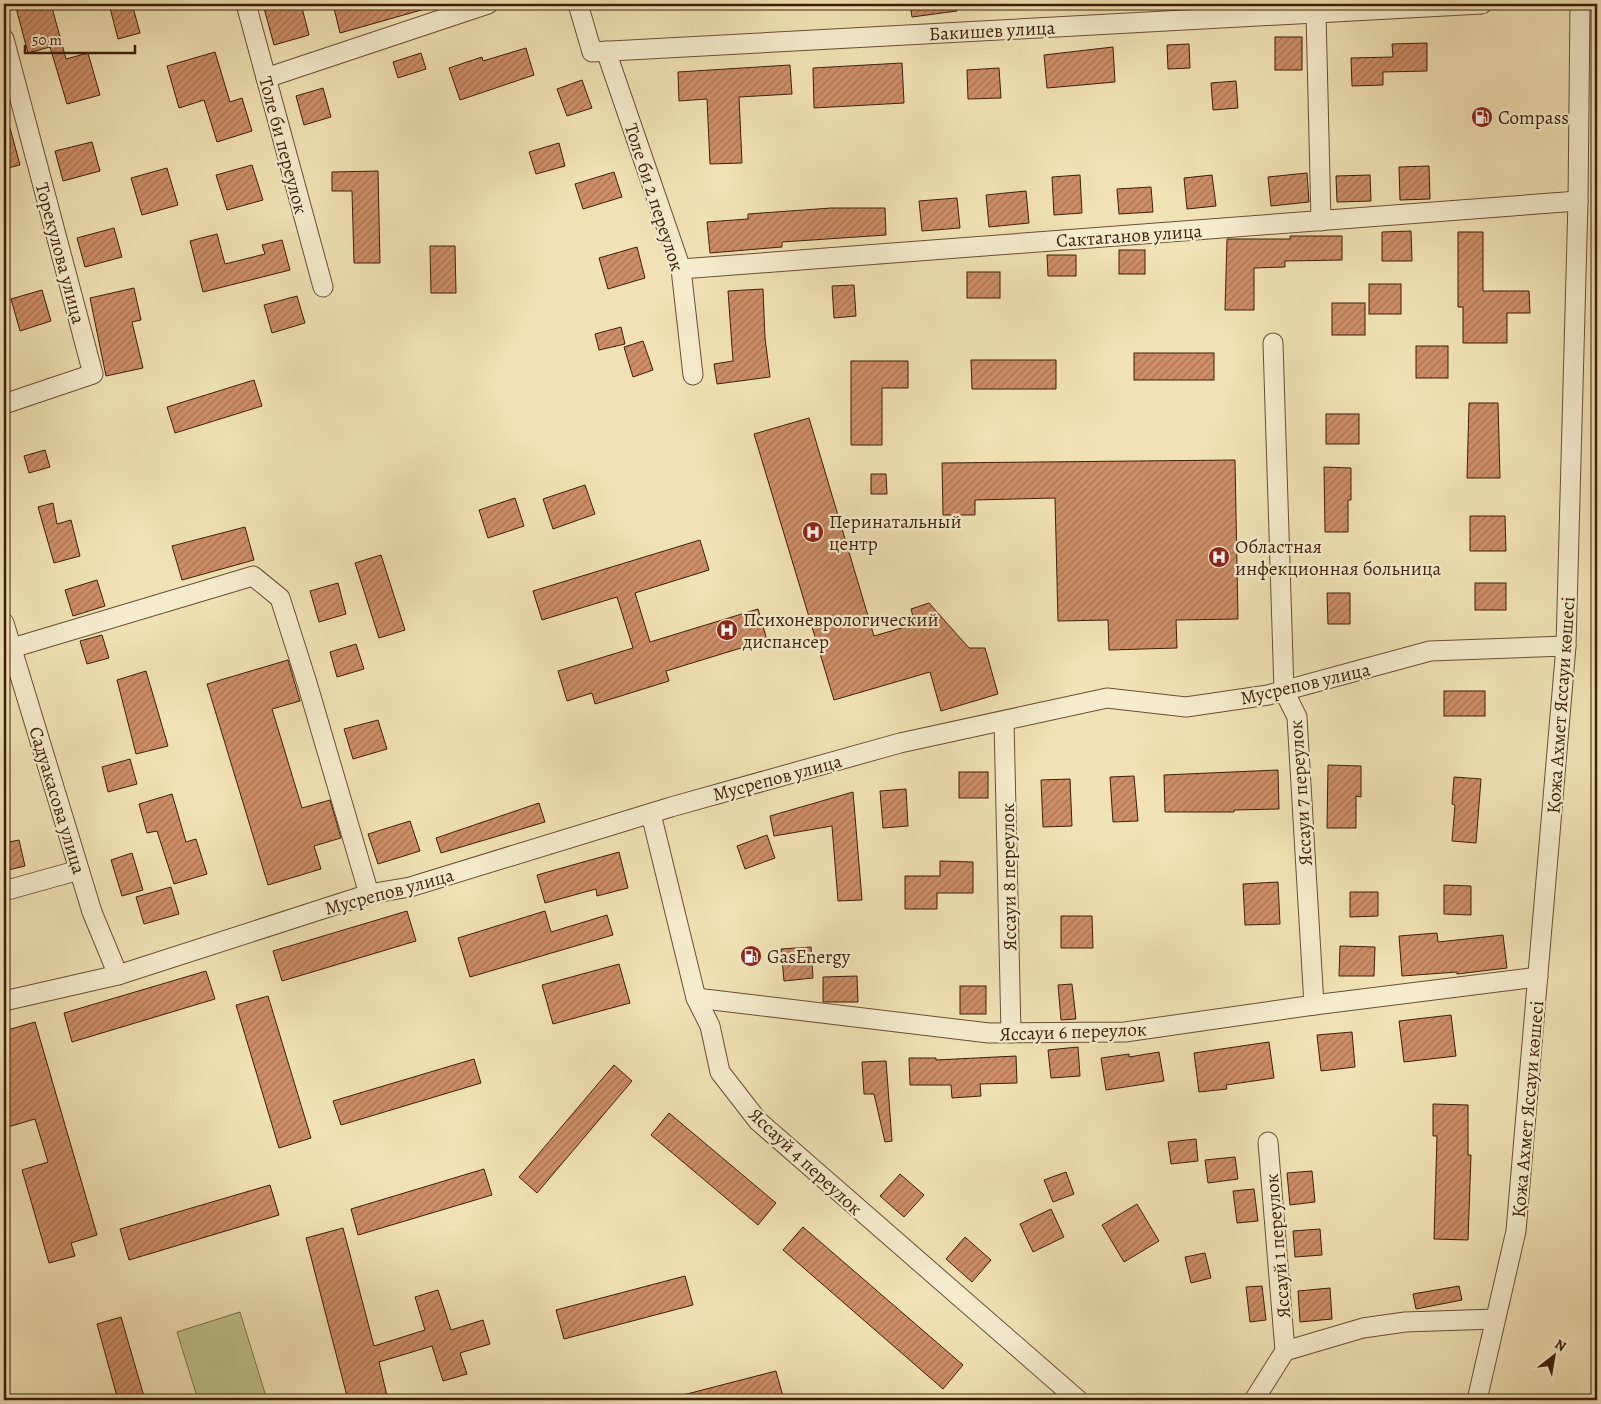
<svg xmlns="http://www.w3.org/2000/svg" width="1601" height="1404" viewBox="0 0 1601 1404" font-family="Alegreya,serif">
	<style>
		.park { fill: #bec28a; stroke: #7e704a }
		.building { fill: url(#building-hatch); stroke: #3d1e09 }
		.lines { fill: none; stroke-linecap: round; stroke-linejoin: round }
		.minor-casing { stroke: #6a4f34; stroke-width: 21 }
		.minor { stroke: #f5ecce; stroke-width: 19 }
		.labels { text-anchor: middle; stroke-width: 4.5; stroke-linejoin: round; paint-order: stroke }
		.street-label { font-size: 19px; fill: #3d1e09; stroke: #f5ecce }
		.poi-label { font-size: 19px; fill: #3d1e09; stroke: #f5ecce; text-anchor: start }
	</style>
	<defs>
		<pattern id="building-hatch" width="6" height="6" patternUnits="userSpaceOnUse" patternTransform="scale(1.25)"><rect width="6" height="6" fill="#ce8e67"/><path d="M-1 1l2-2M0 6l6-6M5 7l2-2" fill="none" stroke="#a87353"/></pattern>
	</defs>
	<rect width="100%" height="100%" fill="#f0e2b4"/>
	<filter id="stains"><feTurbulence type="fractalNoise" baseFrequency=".004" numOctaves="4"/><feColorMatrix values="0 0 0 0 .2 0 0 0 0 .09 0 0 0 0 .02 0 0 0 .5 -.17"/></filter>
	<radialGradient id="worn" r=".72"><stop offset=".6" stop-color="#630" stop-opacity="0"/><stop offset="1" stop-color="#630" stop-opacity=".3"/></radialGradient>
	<path class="park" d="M240 1312 267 1400H198L177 1332Z"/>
	<g class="building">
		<path d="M15 4H51L66 59 88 53 100 95 67 104 50 47 28 53Z"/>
		<path d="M109 4H132L140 33 118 39Z"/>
		<path d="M281 4H301L309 35 274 45 264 8Z"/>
		<path d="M333 4H432V7L340 33Z"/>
		<path d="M910 4H956L957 11 912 17Z"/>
		<rect x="1275" y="37" width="27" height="33"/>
		<path d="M1427 43V71L1383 72V85L1352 86 1351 58 1393 57 1392 44Z"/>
		<path d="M1189 44 1190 68 1168 69 1167 45Z"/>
		<path d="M1113 47 1115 82 1047 88 1044 55Z"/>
		<path d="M526 48 534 75 460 100 449 68 482 57 483 61Z"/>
		<path d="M215 52 230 102 242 98 252 131 217 142 204 100 179 108 167 66Z"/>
		<path d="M421 53 426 69 398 78 393 62Z"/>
		<path d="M902 63 904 103 814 108 813 68Z"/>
		<path d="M790 65 792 94 739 97 742 163 710 164 707 99 679 101 678 72Z"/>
		<path d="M999 68 1001 98 968 99 967 70Z"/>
		<path d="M582 80 592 108 567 116 557 89Z"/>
		<path d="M1236 81 1238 108 1213 110 1211 83Z"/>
		<path d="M323 88 331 117 304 125 296 96Z"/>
		<path d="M4 117H7L20 165 4 169Z"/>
		<path d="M92 142 100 171 63 181 55 151Z"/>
		<path d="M559 143 565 166 536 174 529 152Z"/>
		<path d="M252 165 263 200 227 210 216 175Z"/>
		<path d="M1429 166 1430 199 1400 200 1399 167Z"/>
		<path d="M167 168 178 205 142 215 131 178Z"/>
		<path d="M378 171 380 263H354L352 191H332V172Z"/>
		<path d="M614 172 622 197 583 209 575 184Z"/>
		<path d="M1307 173 1309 202 1271 206 1268 177Z"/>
		<path d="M1080 175 1082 213 1054 215 1052 177Z"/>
		<path d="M1212 175 1216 206 1187 209 1184 178Z"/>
		<path d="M1370 175 1371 201 1337 202 1336 176Z"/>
		<path d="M1151 187 1153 212 1119 214 1117 189Z"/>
		<path d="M1026 191 1029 223 989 227 986 195Z"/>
		<path d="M957 198 960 228 922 231 919 201Z"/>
		<path d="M831 208H885L886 235 782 242V247L710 253 707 222 748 219V214Z"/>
		<path d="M114 228 122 257 85 267 77 238Z"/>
		<path d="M1411 231 1412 261H1382V232Z"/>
		<path d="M1458 232H1483V291H1529L1530 313H1507V343H1463V307H1458Z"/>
		<path d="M217 234 225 264 265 254 262 245 282 240 290 270 203 292 190 241Z"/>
		<path d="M1290 236H1342V260L1285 261V267L1254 268V310H1225L1227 239H1290Z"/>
		<path d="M430 246H455L456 293H431Z"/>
		<path d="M637 247 645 278 608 289 599 258Z"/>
		<rect x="1119" y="250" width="26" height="24"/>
		<path d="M1047 255H1076V276H1048Z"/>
		<rect x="967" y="272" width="33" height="26"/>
		<rect x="1369" y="284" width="32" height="30"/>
		<path d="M854 285 856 316 834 318 832 286Z"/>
		<path d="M134 288 141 320 132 322 143 368 106 376 90 298Z"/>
		<path d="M763 289 765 338 770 377 717 384 714 364 733 361 728 291Z"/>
		<path d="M42 290 51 321 20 331 11 299Z"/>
		<path d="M297 296 305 323 272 333 264 305Z"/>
		<rect x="1332" y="303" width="33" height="32"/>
		<path d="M621 327 625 344 599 350 595 334Z"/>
		<path d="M643 341 653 370 633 377 624 347Z"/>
		<rect x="1416" y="346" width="32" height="32"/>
		<rect x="1134" y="353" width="80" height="27"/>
		<path d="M971 360H1056V389H972Z"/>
		<path d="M851 361H908V388H882V445H851Z"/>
		<path d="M254 380 262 406 175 433 167 407Z"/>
		<path d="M1469 403H1498L1500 478H1467Z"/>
		<rect x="1326" y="414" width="33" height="30"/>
		<path d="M809 418 874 636 915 624 911 609 929 603 969 648H985L998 694 941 711 930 672 834 700 754 434Z"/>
		<path d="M45 450 50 467 29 473 24 456Z"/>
		<path d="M1235 460 1238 619 1176 620 1177 648 1109 650 1108 620 1058 621 1055 498 975 500V515H943L942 463Z"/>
		<path d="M1324 467 1351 468V500H1348V532H1325Z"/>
		<path d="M871 474H886L887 494H871Z"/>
		<path d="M585 485 595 514 553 529 543 499Z"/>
		<path d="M515 498 524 526 488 538 479 510Z"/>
		<path d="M53 503 57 524 71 520 80 556 54 563 38 507Z"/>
		<path d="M1470 516H1505L1506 551H1470Z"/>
		<path d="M245 527 254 560 182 580 172 546Z"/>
		<path d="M700 540 709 570 635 593 650 642 758 609 767 640 666 671 669 681 595 704 592 693 567 701 558 671 633 648 617 597 542 620 533 591Z"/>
		<path d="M381 555 405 630 379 638 355 563Z"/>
		<path d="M97 580 105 606 73 616 65 590Z"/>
		<path d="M338 583 346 614 319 622 310 591Z"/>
		<rect x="1475" y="583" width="31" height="27"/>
		<path d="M1327 593H1350V624H1328Z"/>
		<path d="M102 635 109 658 87 664 80 641Z"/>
		<path d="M356 644 364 669 337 677 330 652Z"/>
		<path d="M288 660 300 701 272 709 302 808 330 800 341 838 314 846 321 869 268 885 207 684Z"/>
		<path d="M146 671 168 746 136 754 117 680Z"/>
		<rect x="1444" y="691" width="41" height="25"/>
		<path d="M378 720 387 749 353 759 344 729Z"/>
		<path d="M130 759 137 784 108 792 102 767Z"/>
		<path d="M1328 765 1361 766V797L1356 796V828H1327Z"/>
		<path d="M1278 770 1279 809 1234 810V812H1165L1164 775Z"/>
		<rect x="959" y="772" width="29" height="26"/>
		<path d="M1134 776 1138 821 1113 822 1110 777Z"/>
		<path d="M1454 777 1481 779 1476 843 1452 841 1455 805 1452 804Z"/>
		<path d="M1070 779 1072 826 1043 827 1041 780Z"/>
		<path d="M906 789 908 826 883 828 880 791Z"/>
		<path d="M853 792 862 900 838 901 832 826 774 836 770 816Z"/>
		<path d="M172 794 186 842 196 839 207 874 174 884 157 831 147 833 139 804Z"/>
		<path d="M539 803 545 822 441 853 436 838Z"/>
		<path d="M410 821 420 851 378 864 368 834Z"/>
		<path d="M767 835 775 858 745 869 737 846Z"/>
		<path d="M19 840 25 866 4 871V843Z"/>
		<path d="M619 852 628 888 597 896 596 889 545 903 537 875Z"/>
		<path d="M132 853 143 890 122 896 111 860Z"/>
		<path d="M940 861 973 862V893H937V909H905V876H940Z"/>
		<path d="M1278 882 1280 924 1245 925 1243 884Z"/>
		<path d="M1444 885 1471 886V915L1444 914Z"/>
		<path d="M171 887 179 914 144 924 136 897Z"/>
		<path d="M1350 892H1378V916L1350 917Z"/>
		<path d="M407 911 416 941 282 981 273 951Z"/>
		<path d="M545 911 551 932 607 915 613 935 470 977 458 938Z"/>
		<path d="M1061 916H1092L1093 948H1061Z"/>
		<path d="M1437 933 1438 942 1503 935 1507 968 1457 974V972L1402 976 1399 936Z"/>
		<path d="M1340 946 1375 947 1374 976H1339Z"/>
		<path d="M811 947 813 978 784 981 781 949Z"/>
		<path d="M619 964 630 1003 553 1024 542 985Z"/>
		<path d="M206 971 215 999 72 1042 64 1013Z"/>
		<path d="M857 976 858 1002H823V977Z"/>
		<path d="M1072 984 1076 1019 1061 1020 1058 985Z"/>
		<rect x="960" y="986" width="26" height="28"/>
		<path d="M268 996 311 1138 279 1148 236 1005Z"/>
		<path d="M1451 1015 1456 1056 1404 1062 1399 1021Z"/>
		<path d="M35 1022 97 1235 71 1243 75 1256 49 1263 22 1170 48 1162 35 1119 8 1127 4 1111V1031Z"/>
		<path d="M1352 1032 1355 1067 1321 1071 1317 1035Z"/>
		<path d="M1269 1042 1274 1078 1226 1085 1227 1089 1199 1092 1194 1053Z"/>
		<path d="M1078 1047 1080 1076 1051 1078 1048 1050Z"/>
		<path d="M1159 1052 1164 1081 1106 1090 1101 1058 1129 1054V1057Z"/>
		<path d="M1016 1056 1017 1083 980 1084 981 1096 952 1098 951 1085H910L909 1058H936V1060Z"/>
		<path d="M474 1059 481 1083 341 1125 333 1101Z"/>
		<path d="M886 1061 892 1141 885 1142 874 1094H864L862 1062Z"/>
		<path d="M614 1065 632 1081 537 1193 519 1177Z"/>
		<path d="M1433 1104 1468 1105V1155H1471L1468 1240 1434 1239 1437 1136H1433Z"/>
		<path d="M669 1113 776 1203 758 1225 651 1135Z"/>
		<path d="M1196 1139 1198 1161 1171 1164 1168 1142Z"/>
		<path d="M1235 1157 1238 1179 1208 1183 1205 1160Z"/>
		<path d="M484 1169 492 1195 358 1235 351 1209Z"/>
		<path d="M1312 1171 1315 1202 1290 1205 1287 1173Z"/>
		<path d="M1066 1172 1074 1194 1053 1202 1044 1180Z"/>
		<path d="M900 1174 924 1195 904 1217 880 1196Z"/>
		<path d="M270 1185 279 1215 129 1260 120 1229Z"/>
		<path d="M1254 1189 1258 1221 1237 1223 1233 1191Z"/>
		<path d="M1137 1204 1159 1241 1124 1262 1102 1225Z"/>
		<path d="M1051 1209 1064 1237 1033 1252 1020 1224Z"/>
		<path d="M803 1227 963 1365 943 1389 783 1250Z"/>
		<path d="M343 1228 374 1346 425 1330 415 1297 438 1290 451 1330 483 1320 490 1344 460 1353 467 1374 443 1381 432 1346 379 1362 388 1400H348L306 1238Z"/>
		<path d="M1320 1229 1322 1255 1295 1257 1293 1231Z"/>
		<path d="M965 1237 991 1260 972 1282 946 1259Z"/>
		<path d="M1205 1253 1211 1278 1191 1283 1185 1257Z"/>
		<path d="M685 1276 693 1305 564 1339 556 1310Z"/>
		<path d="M1262 1286 1266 1320 1250 1322 1246 1287Z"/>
		<path d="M1459 1286 1462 1300 1416 1309 1413 1294Z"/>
		<path d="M1330 1288 1332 1319 1300 1322 1298 1291Z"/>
		<path d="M121 1317 145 1400H118L97 1324Z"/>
		<path d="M776 1371 784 1400H679V1396Z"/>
	</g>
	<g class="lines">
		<g class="minor-casing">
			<g id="minor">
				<path d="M246 4 323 287"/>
				<path d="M578 4 592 52 1482 4"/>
				<path d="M1316 13 1321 221"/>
				<path d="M4 39 93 374 4 404"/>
				<path d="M606 51 681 269 693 375"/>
				<path d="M266 78 488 4"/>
				<path d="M681 269 1578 201"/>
				<path d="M1273 343 1284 691 1297 717 1314 1005"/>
				<path d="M4 623 92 912 118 975"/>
				<path d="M12 648 253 576 280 598 307 683 369 894"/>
				<path d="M1004 721 1011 1033"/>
				<path d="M651 814 696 998 710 1026 720 1072 758 1121 1078 1400"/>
				<path d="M4 891 79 870"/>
				<path d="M696 998 989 1033 1125 1032 1314 1005 1538 977"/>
				<path d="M4 1001 118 975 369 894 410 887 671 807 900 743 1107 698 1186 707 1268 695 1430 651 1566 646"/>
				<path d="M1268 1142 1285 1351"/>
				<path d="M1254 1400 1285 1351 1363 1328 1405 1322 1495 1319"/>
				<path d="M1477 1400 1516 1231 1566 646 1578 201 1580 4"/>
			</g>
		</g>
		<use href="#minor" class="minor"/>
	</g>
	<defs>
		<g id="fuel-disc" transform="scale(1.125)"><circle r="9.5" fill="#8f2418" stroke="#f5ecce"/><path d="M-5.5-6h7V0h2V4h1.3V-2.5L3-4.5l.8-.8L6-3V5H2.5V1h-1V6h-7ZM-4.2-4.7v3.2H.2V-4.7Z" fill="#fff"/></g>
		<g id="hospital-disc" transform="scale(1.125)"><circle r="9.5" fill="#8f2418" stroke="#f5ecce"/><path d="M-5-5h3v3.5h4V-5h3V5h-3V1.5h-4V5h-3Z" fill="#fff"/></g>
	</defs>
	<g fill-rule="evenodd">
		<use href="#fuel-disc" x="1482" y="117"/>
		<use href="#hospital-disc" x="813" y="532"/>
		<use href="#hospital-disc" x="1219" y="557"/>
		<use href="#hospital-disc" x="727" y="630"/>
		<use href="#fuel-disc" x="751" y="956"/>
	</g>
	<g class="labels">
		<g class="street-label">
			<text transform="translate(992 30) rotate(-3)" y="7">Бакишев улица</text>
			<text transform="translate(284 145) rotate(75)" y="7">Толе би переулок</text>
			<text transform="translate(655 197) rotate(72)" y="7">Толе би 2 переулок</text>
			<text transform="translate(1129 235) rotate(-4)" y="7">Сактаганов улица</text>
			<text transform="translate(61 253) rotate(75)" y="7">Торекулова улица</text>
			<text transform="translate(1305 683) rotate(-13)" y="7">Мусрепов улица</text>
			<text transform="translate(1560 705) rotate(-86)" y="7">Қожа Ахмет Яссауи көшесі</text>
			<text transform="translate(777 777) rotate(-15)" y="7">Мусрепов улица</text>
			<text transform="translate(1300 793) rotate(-94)" y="7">Яссауи 7 переулок</text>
			<text transform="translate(58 800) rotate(73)" y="7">Садуакасова улица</text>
			<text transform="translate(1008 877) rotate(-91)" y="7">Яссауи 8 переулок</text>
			<text transform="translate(389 891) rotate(-15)" y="7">Мусрепов улица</text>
			<text transform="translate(1073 1031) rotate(-2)" y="7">Яссауи 6 переулок</text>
			<text transform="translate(1527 1109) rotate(-85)" y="7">Қожа Ахмет Яссауи көшесі</text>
			<text transform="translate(806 1161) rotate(43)" y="7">Яссауй 4 переулок</text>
			<text transform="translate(1277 1246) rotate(-95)" y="7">Яссауй 1 переулок</text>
		</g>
		<g class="poi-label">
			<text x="1498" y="124">Compass</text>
			<text x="829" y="528">Перинатальный<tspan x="829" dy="22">центр</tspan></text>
			<text x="1235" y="553">Областная<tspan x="1235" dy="22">инфекционная больница</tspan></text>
			<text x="743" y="626">Психоневрологический<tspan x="743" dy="22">диспансер</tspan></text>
			<text x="767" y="963">GasEnergy</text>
		</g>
	</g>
	<rect width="1601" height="1404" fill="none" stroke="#f0e2b4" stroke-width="20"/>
	<rect x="5" y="5" width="1591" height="1394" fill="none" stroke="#3d1e09" stroke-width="2.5"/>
	<rect x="10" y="10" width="1581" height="1384" fill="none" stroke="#3d1e09"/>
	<g transform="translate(1554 1356) rotate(31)" stroke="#f5ecce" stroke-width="4" paint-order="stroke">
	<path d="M0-4L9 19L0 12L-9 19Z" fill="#3d1e09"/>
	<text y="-8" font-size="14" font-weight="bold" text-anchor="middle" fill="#3d1e09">N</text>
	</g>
	<path d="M25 45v8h110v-8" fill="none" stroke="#3d1e09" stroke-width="2.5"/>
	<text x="32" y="45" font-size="15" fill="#3d1e09" stroke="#f5ecce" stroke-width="4" paint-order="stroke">50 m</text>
	<rect width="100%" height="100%" filter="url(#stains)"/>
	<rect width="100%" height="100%" fill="url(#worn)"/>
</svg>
